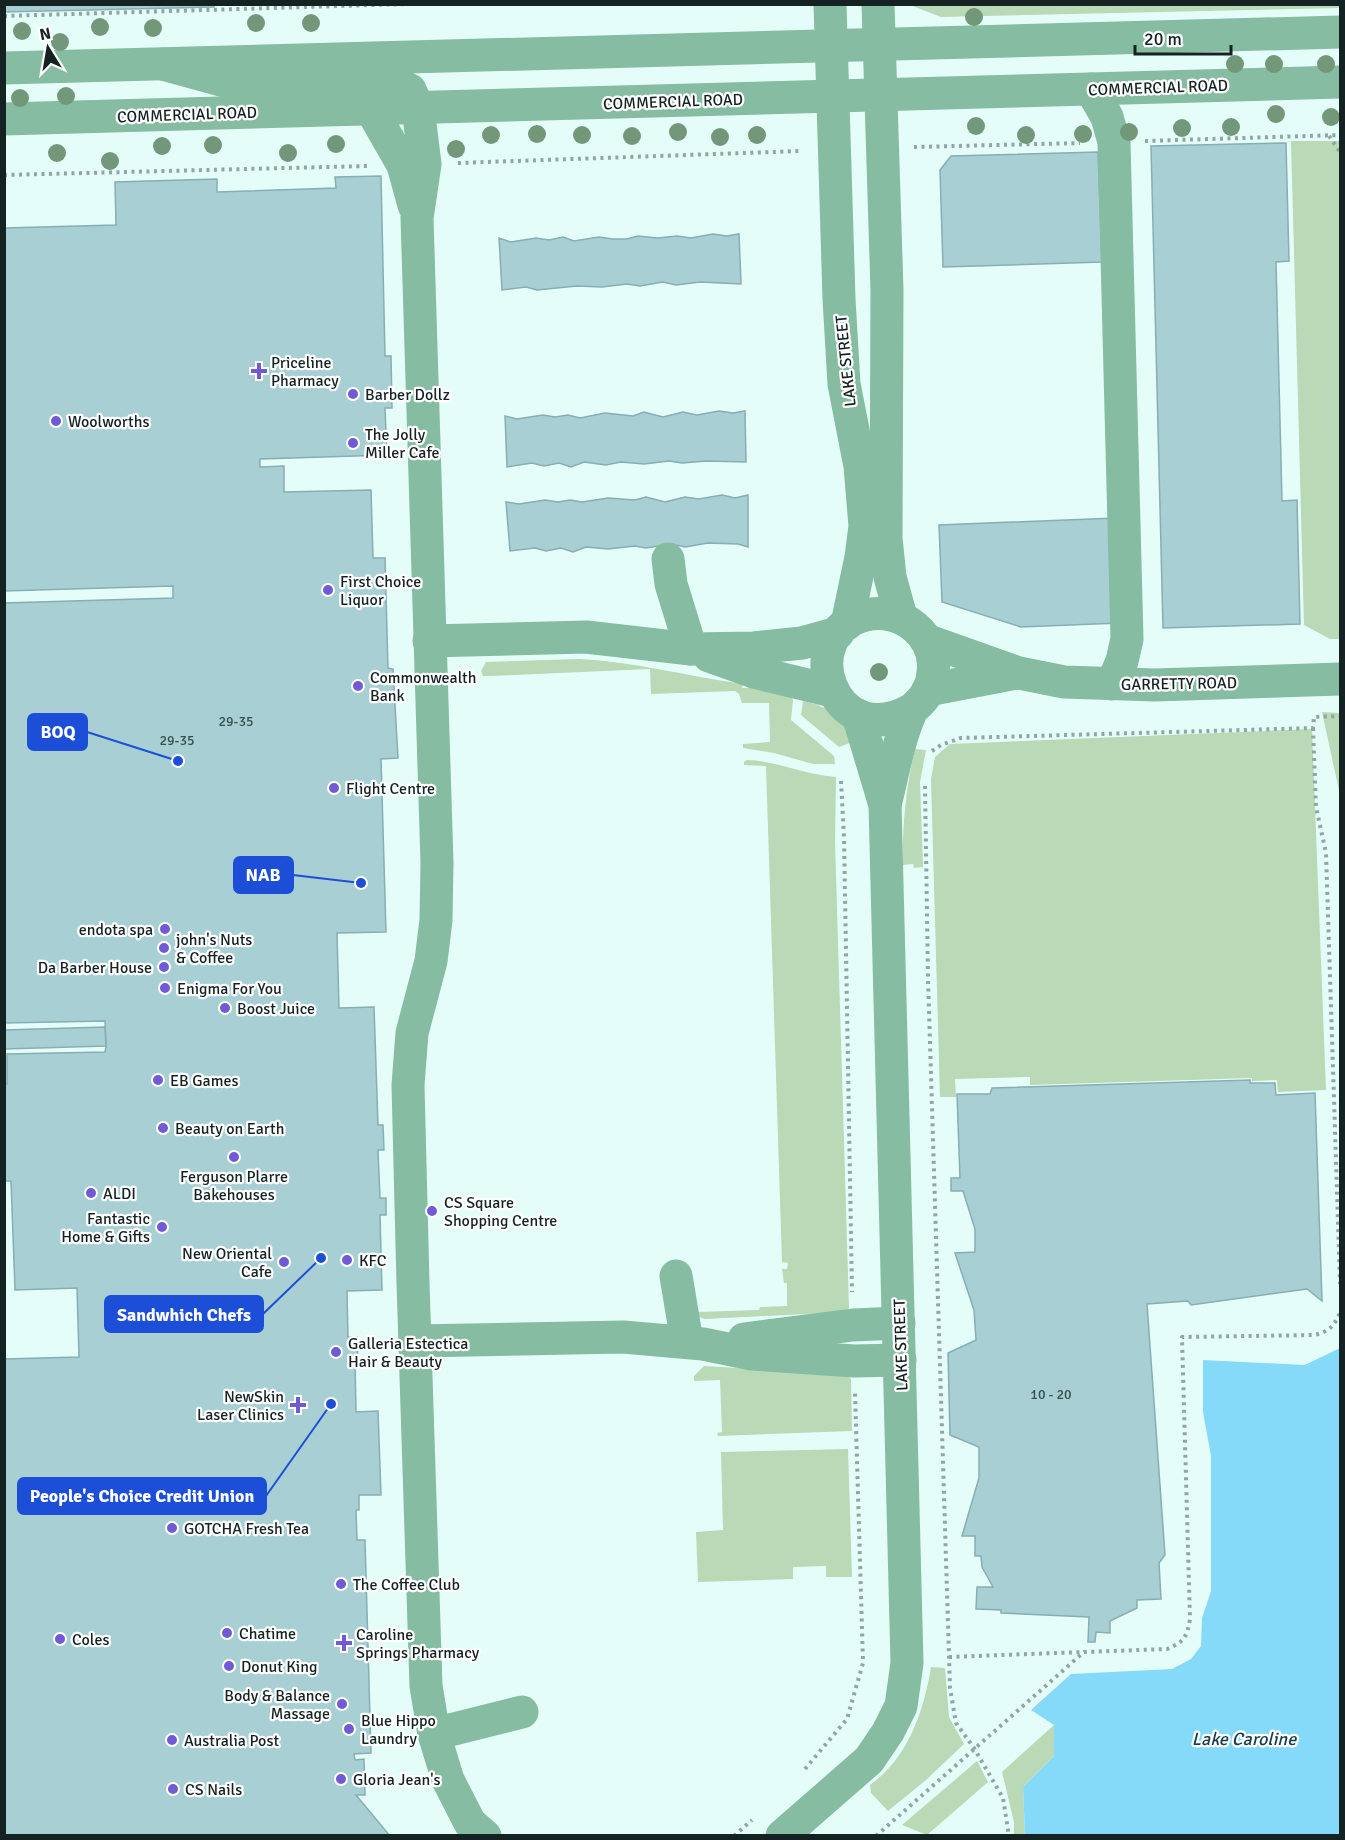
<svg xmlns="http://www.w3.org/2000/svg" width="1345" height="1840" viewBox="0 0 1345 1840" font-family="Signika,sans-serif">
	<style>
		.green { fill: #bad9b6 }
		.water { fill: #85d9f9 }
		.building { fill: #a8d0d4; stroke: #87aeb2; stroke-width: 1.5 }
		.lines { fill: none; stroke-linecap: round; stroke-linejoin: round }
		.path { stroke: #91a5a2; stroke-width: 4; stroke-dasharray: 3 4.5; stroke-linecap: butt }
		.minor { stroke: #86bca1; stroke-width: 33 }
		.tree { fill: #739879 }
		.poi-dot { fill: #705bd5; stroke: #fff; stroke-width: 2 }
		.labels { text-anchor: middle; stroke-width: 4.5; stroke-linejoin: round; paint-order: stroke }
		.number-label { font-size: 14px; fill: #394e4e }
		.street-label { font-size: 16px; fill: #142321; stroke: #fff }
		.poi-label { font-size: 16px; fill: #142321; stroke: #fff; text-anchor: start }
		.water-label { font-size: 18px; font-style: italic; fill: #183e4c; stroke: #fff }
		.leader { fill: none; stroke: #1d4ed8; stroke-width: 2 }
		.callout-dot { fill: #1d4ed8; stroke: #fff; stroke-width: 2 }
		.callout { fill: #1d4ed8; stroke: #1d4ed8; stroke-width: 2 }
		.callout-label { font-size: 18px; text-anchor: middle; font-weight: bold; fill: #fff }
	</style>
	<rect width="100%" height="100%" fill="#e5fdf9"/>
	<g class="green">
		<path d="M1340 4V8L941 17 910 5Z"/>
		<path d="M1291 141H1340V639H1330L1304 625Z"/>
		<path d="M579 659C635 662 687 676 743 684L742 688H747L748 685 790 695 793 700 791 720 834 756 835 764H813L774 753 743 748V744L770 742 769 703H742L739 694 735 691 651 694 650 669 490 676H483L481 671 486 662Z"/>
		<path d="M803 701C832 707 839 717 855 741L839 747 801 715Z"/>
		<path d="M1322 712 1340 713V795Z"/>
		<path d="M1312 729 1326 1090 1278 1092 1277 1080 1252 1081V1078L1030 1085V1077L955 1079 956 1097H940L931 779 935 757 950 744Z"/>
		<path d="M915 749 926 750 920 782 923 867 914 868 913 864 903 865C902 826 906 787 915 749Z"/>
		<path d="M747 760C778 761 805 775 836 777L835 842 849 1308 846 1312 705 1319 696 1316 692 1290 695 1288 696 1312 759 1310 760 1307 787 1306V1283H784L782 1269H787L788 1263 782 1262 766 766 744 765V762Z"/>
		<path d="M704 1366 845 1374 851 1379 852 1431 718 1436 717 1433 722 1432 720 1380 694 1381V1376Z"/>
		<path d="M848 1449 852 1577H826V1566L793 1567V1579L698 1582 696 1532 723 1530 721 1452Z"/>
		<path d="M931 1667 945 1668 949 1717 964 1744 926 1780 888 1811 871 1793 870 1785C908 1758 924 1711 931 1667Z"/>
		<path d="M1054 1725V1756L1023 1787 1025 1835H1014V1822L1002 1772Z"/>
		<path d="M977 1761 988 1782 927 1835 902 1825Z"/>
	</g>
	<path class="water" d="M1340 1348V1835H1025L1023 1787 1054 1756V1725L1031 1710 1071 1674 1172 1669 1191 1659 1201 1646 1202 1618 1211 1591V1456L1203 1412V1360L1305 1365Z"/>
	<g class="building">
		<path d="M4 4H214V7L4 12Z"/>
		<path d="M1286 143 1289 261 1276 262 1282 501 1297 500 1300 624 1163 628 1151 146Z"/>
		<path d="M1098 152 1102 262 943 267 940 170 951 156Z"/>
		<path d="M381 176 385 356H391L392 408H385L387 455 260 459V467L284 466V492L371 490 373 558H385L388 668 393 669 398 758 381 759 386 932 337 933 339 1008 374 1007 378 1125H383L384 1150H378L380 1198H386V1215H380L382 1290 347 1291 348 1337H357L358 1361 355 1360 356 1412 378 1411 381 1495H359V1510H356L357 1540H365L371 1753 354 1754 355 1760 364 1759 365 1795H356L390 1836H4V1359L79 1357 77 1288 15 1290 11 1181H4V1084H7V1054L105 1052 106 1046 105 1021 4 1023V603L173 598V586L4 591V228L116 225 115 182 217 179V192L336 188 335 177Z"/>
		<path d="M713 234 727 236 739 234 741 284 700 282 676 285 663 282 640 286 627 284 602 287 577 286 537 290 526 287 502 290 499 238 511 242 536 238 549 240 563 237 574 241 599 237 613 239H627L638 236 657 238 677 236 691 238Z"/>
		<path d="M719 411 733 413 745 411 746 462 707 461 682 463 669 461 644 464 621 462 606 465 584 462 571 467 559 463 544 466 532 463 507 467 505 416 517 419 543 415 555 417 568 415 580 418 605 413 633 416 644 412 663 417 683 412 697 415Z"/>
		<path d="M722 495 735 498 748 495V547L738 544 708 543 685 547 672 544 646 548 635 546 608 549 586 547 573 552 561 548 546 551 535 548 510 551 506 502 519 504 545 500 558 502 570 500 582 502 608 498 635 500 646 497 665 502 685 497 699 499Z"/>
		<path d="M1115 518 1119 623 1021 627 942 602 939 525Z"/>
		<path d="M105 1027 106 1046 4 1049V1030Z"/>
		<path d="M1250 1080V1083H1275L1276 1095 1315 1093 1322 1301 1307 1289 1191 1305 1188 1301 1147 1304 1165 1555 1159 1563 1161 1599 1137 1600V1608L1110 1621V1633L1096 1632 1095 1642H1088L1089 1617 1001 1613V1610L976 1609 977 1587H993L982 1567 981 1556H975V1536H962L979 1478V1447L950 1435 948 1353 976 1340 974 1310 955 1253 975 1252V1229L963 1191H951V1178H960L957 1094H990L992 1088Z"/>
	</g>
	<g class="lines">
		<g class="path">
			<path d="M4 16 407 4"/>
			<path d="M1329 136 1340 152"/>
			<path d="M1145 141 1340 135"/>
			<path d="M914 147 1080 143"/>
			<path d="M458 163 801 151"/>
			<path d="M4 175 367 166"/>
			<path d="M1313 728 1316 807 1326 853 1340 1284"/>
			<path d="M932 751 941 745 961 738 1313 728 1314 717 1340 716"/>
			<path d="M841 781 844 837 852 1292"/>
			<path d="M925 786 928 978 950 1688 956 1723 974 1748 1003 1798 1009 1836"/>
			<path d="M949 1657 1083 1652"/>
			<path d="M805 1769 847 1719 863 1663 855 1392"/>
			<path d="M734 1836 752 1820"/>
			<path d="M876 1836 1084 1652 1167 1649C1184 1642 1187 1637 1190 1619L1182 1337 1314 1335C1329 1332 1334 1326 1340 1313"/>
		</g>
		<g class="minor">
			<path d="M830 4 839 299 844 384 860 466 865 526 861 557 847 624"/>
			<path d="M878 4 887 290 886 538 890 577 901 617"/>
			<path d="M163 64 254 89 374 84 400 85 410 90 418 108 425 164 417 218 437 863 436 920 431 961 412 1033 408 1085 413 1283 426 1686 434 1734 448 1780 470 1823 485 1836"/>
			<path d="M4 68 1340 32"/>
			<path d="M1091 89 1107 117 1114 142 1127 639 1122 661 1112 684"/>
			<path d="M371 109 403 165 414 205"/>
			<path d="M4 119 1340 82"/>
			<path d="M668 559 671 584 691 649"/>
			<path d="M926 640 1019 673 1064 682 1155 685 1340 679"/>
			<path d="M429 641 586 637 691 649 754 648 802 643 838 633"/>
			<path d="M709 656 754 672 832 691"/>
			<path d="M928 690 1017 673"/>
			<path d="M885 805C893 774 898 741 911 712 913 708 916 706 920 702 927 695 932 684 933 673 938 635 901 607 866 615 792 633 832 754 911 710"/>
			<path d="M676 1276 687 1342"/>
			<path d="M744 1339 853 1325 899 1323"/>
			<path d="M415 1341 623 1337 703 1344 752 1354 854 1361 900 1360"/>
			<path d="M434 1734 522 1712"/>
			<path d="M782 1836 869 1760 888 1732 901 1706 907 1663 885 805 858 715"/>
		</g>
	</g>
	<g class="tree">
		<circle cx="974" cy="17" r="9"/>
		<circle cx="256" cy="23" r="9"/>
		<circle cx="311" cy="23" r="9"/>
		<circle cx="100" cy="27" r="9"/>
		<circle cx="153" cy="28" r="9"/>
		<circle cx="22" cy="31" r="9"/>
		<circle cx="60" cy="42" r="9"/>
		<circle cx="1235" cy="64" r="9"/>
		<circle cx="1274" cy="64" r="9"/>
		<circle cx="1326" cy="64" r="9"/>
		<circle cx="66" cy="96" r="9"/>
		<circle cx="20" cy="98" r="9"/>
		<circle cx="1276" cy="114" r="9"/>
		<circle cx="1331" cy="117" r="9"/>
		<circle cx="976" cy="126" r="9"/>
		<circle cx="1231" cy="127" r="9"/>
		<circle cx="1182" cy="128" r="9"/>
		<circle cx="678" cy="132" r="9"/>
		<circle cx="1129" cy="132" r="9"/>
		<circle cx="537" cy="134" r="9"/>
		<circle cx="1083" cy="134" r="9"/>
		<circle cx="491" cy="135" r="9"/>
		<circle cx="582" cy="135" r="9"/>
		<circle cx="757" cy="135" r="9"/>
		<circle cx="1026" cy="135" r="9"/>
		<circle cx="632" cy="136" r="9"/>
		<circle cx="720" cy="137" r="9"/>
		<circle cx="336" cy="144" r="9"/>
		<circle cx="213" cy="145" r="9"/>
		<circle cx="162" cy="146" r="9"/>
		<circle cx="456" cy="149" r="9"/>
		<circle cx="57" cy="153" r="9"/>
		<circle cx="288" cy="153" r="9"/>
		<circle cx="110" cy="161" r="9"/>
		<circle cx="879" cy="672" r="9"/>
	</g>
	<g class="poi-dot">
		<path d="M256 362h6v6h6v6h-6v6h-6v-6h-6v-6h6z"/>
		<circle cx="353" cy="394" r="6"/>
		<circle cx="56" cy="421" r="6"/>
		<circle cx="353" cy="443" r="6"/>
		<circle cx="328" cy="590" r="6"/>
		<circle cx="358" cy="686" r="6"/>
		<circle cx="334" cy="788" r="6"/>
		<circle cx="165" cy="929" r="6"/>
		<circle cx="164" cy="948" r="6"/>
		<circle cx="164" cy="967" r="6"/>
		<circle cx="165" cy="988" r="6"/>
		<circle cx="225" cy="1008" r="6"/>
		<circle cx="158" cy="1080" r="6"/>
		<circle cx="163" cy="1128" r="6"/>
		<circle cx="234" cy="1157" r="6"/>
		<circle cx="91" cy="1193" r="6"/>
		<circle cx="432" cy="1211" r="6"/>
		<circle cx="162" cy="1227" r="6"/>
		<circle cx="347" cy="1260" r="6"/>
		<circle cx="284" cy="1262" r="6"/>
		<circle cx="336" cy="1352" r="6"/>
		<path d="M295 1396h6v6h6v6h-6v6h-6v-6h-6v-6h6z"/>
		<circle cx="172" cy="1528" r="6"/>
		<circle cx="341" cy="1584" r="6"/>
		<circle cx="227" cy="1633" r="6"/>
		<circle cx="60" cy="1639" r="6"/>
		<path d="M341 1634h6v6h6v6h-6v6h-6v-6h-6v-6h6z"/>
		<circle cx="229" cy="1666" r="6"/>
		<circle cx="342" cy="1704" r="6"/>
		<circle cx="349" cy="1729" r="6"/>
		<circle cx="172" cy="1740" r="6"/>
		<circle cx="341" cy="1779" r="6"/>
		<circle cx="173" cy="1789" r="6"/>
	</g>
	<g class="labels">
		<g class="number-label">
			<text x="236" y="726">29-35</text>
			<text x="177" y="745">29-35</text>
			<text x="1051" y="1399">10 - 20</text>
		</g>
		<g class="street-label">
			<text transform="translate(1158 87) rotate(-2)" y="6">COMMERCIAL ROAD</text>
			<text transform="translate(673 101) rotate(-2)" y="6">COMMERCIAL ROAD</text>
			<text transform="translate(187 114) rotate(-2)" y="6">COMMERCIAL ROAD</text>
			<text transform="translate(845 361) rotate(-96)" y="6">LAKE STREET</text>
			<text transform="translate(1179 683) rotate(-1)" y="6">GARRETTY ROAD</text>
			<text transform="translate(900 1345) rotate(-92)" y="6">LAKE STREET</text>
		</g>
		<g class="poi-label">
			<text x="271" y="368">Priceline<tspan x="271" dy="18">Pharmacy</tspan></text>
			<text x="365" y="400">Barber Dollz</text>
			<text x="68" y="427">Woolworths</text>
			<text x="365" y="440">The Jolly<tspan x="365" dy="18">Miller Cafe</tspan></text>
			<text x="340" y="587">First Choice<tspan x="340" dy="18">Liquor</tspan></text>
			<text x="370" y="683">Commonwealth<tspan x="370" dy="18">Bank</tspan></text>
			<text x="346" y="794">Flight Centre</text>
			<text x="153" y="935" text-anchor="end">endota spa</text>
			<text x="176" y="945">john's Nuts<tspan x="176" dy="18">&amp; Coffee</tspan></text>
			<text x="152" y="973" text-anchor="end">Da Barber House</text>
			<text x="177" y="994">Enigma For You</text>
			<text x="237" y="1014">Boost Juice</text>
			<text x="170" y="1086">EB Games</text>
			<text x="175" y="1134">Beauty on Earth</text>
			<text x="234" y="1182" text-anchor="middle">Ferguson Plarre<tspan x="234" dy="18">Bakehouses</tspan></text>
			<text x="103" y="1199">ALDI</text>
			<text x="444" y="1208">CS Square<tspan x="444" dy="18">Shopping Centre</tspan></text>
			<text x="150" y="1224" text-anchor="end">Fantastic<tspan x="150" dy="18">Home &amp; Gifts</tspan></text>
			<text x="272" y="1259" text-anchor="end">New Oriental<tspan x="272" dy="18">Cafe</tspan></text>
			<text x="359" y="1266">KFC</text>
			<text x="348" y="1349">Galleria Estectica<tspan x="348" dy="18">Hair &amp; Beauty</tspan></text>
			<text x="284" y="1402" text-anchor="end">NewSkin<tspan x="284" dy="18">Laser Clinics</tspan></text>
			<text x="184" y="1534">GOTCHA Fresh Tea</text>
			<text x="353" y="1590">The Coffee Club</text>
			<text x="239" y="1639">Chatime</text>
			<text x="356" y="1640">Caroline<tspan x="356" dy="18">Springs Pharmacy</tspan></text>
			<text x="72" y="1645">Coles</text>
			<text x="241" y="1672">Donut King</text>
			<text x="330" y="1701" text-anchor="end">Body &amp; Balance<tspan x="330" dy="18">Massage</tspan></text>
			<text x="361" y="1726">Blue Hippo<tspan x="361" dy="18">Laundry</tspan></text>
			<text x="184" y="1746">Australia Post</text>
			<text x="353" y="1785">Gloria Jean's</text>
			<text x="185" y="1795">CS Nails</text>
		</g>
		<g class="water-label">
			<text x="1244" y="1745">Lake Caroline</text>
		</g>
	</g>
	<path class="leader" d="M178 761L87 732M361 883L293 875M321 1258L263 1314M331 1404L266 1496"/>
	<g class="callout-dot">
		<circle cx="178" cy="761" r="6"/>
		<circle cx="361" cy="883" r="6"/>
		<circle cx="321" cy="1258" r="6"/>
		<circle cx="331" cy="1404" r="6"/>
	</g>
	<g class="callout">
		<rect x="28" y="714" width="59" height="36" rx="6"/>
		<rect x="234" y="857" width="59" height="36" rx="6"/>
		<rect x="105" y="1296" width="158" height="36" rx="6"/>
		<rect x="18" y="1478" width="248" height="36" rx="6"/>
	</g>
	<g class="callout-label">
		<text x="58" y="738">BOQ</text>
		<text x="263" y="881">NAB</text>
		<text x="184" y="1321">Sandwhich Chefs</text>
		<text x="142" y="1502">People's Choice Credit Union</text>
	</g>
	<rect width="1345" height="1840" fill="none" stroke="#142321" stroke-width="12"/>
	<g transform="translate(48 48) rotate(349)" stroke="#ffffff" stroke-width="4.5" paint-order="stroke">
	<path d="M0-4.5L10 22L0 15L-10 22Z" fill="#142321"/>
	<text y="-9" font-size="16" font-weight="bold" text-anchor="middle" fill="#142321">N</text>
	</g>
	<path d="M1135 45v9h96v-9" fill="none" stroke="#142321" stroke-width="3"/>
	<text x="1144" y="45" font-size="18" fill="#142321" stroke="#ffffff" stroke-width="4.5" paint-order="stroke">20 m</text>
</svg>
